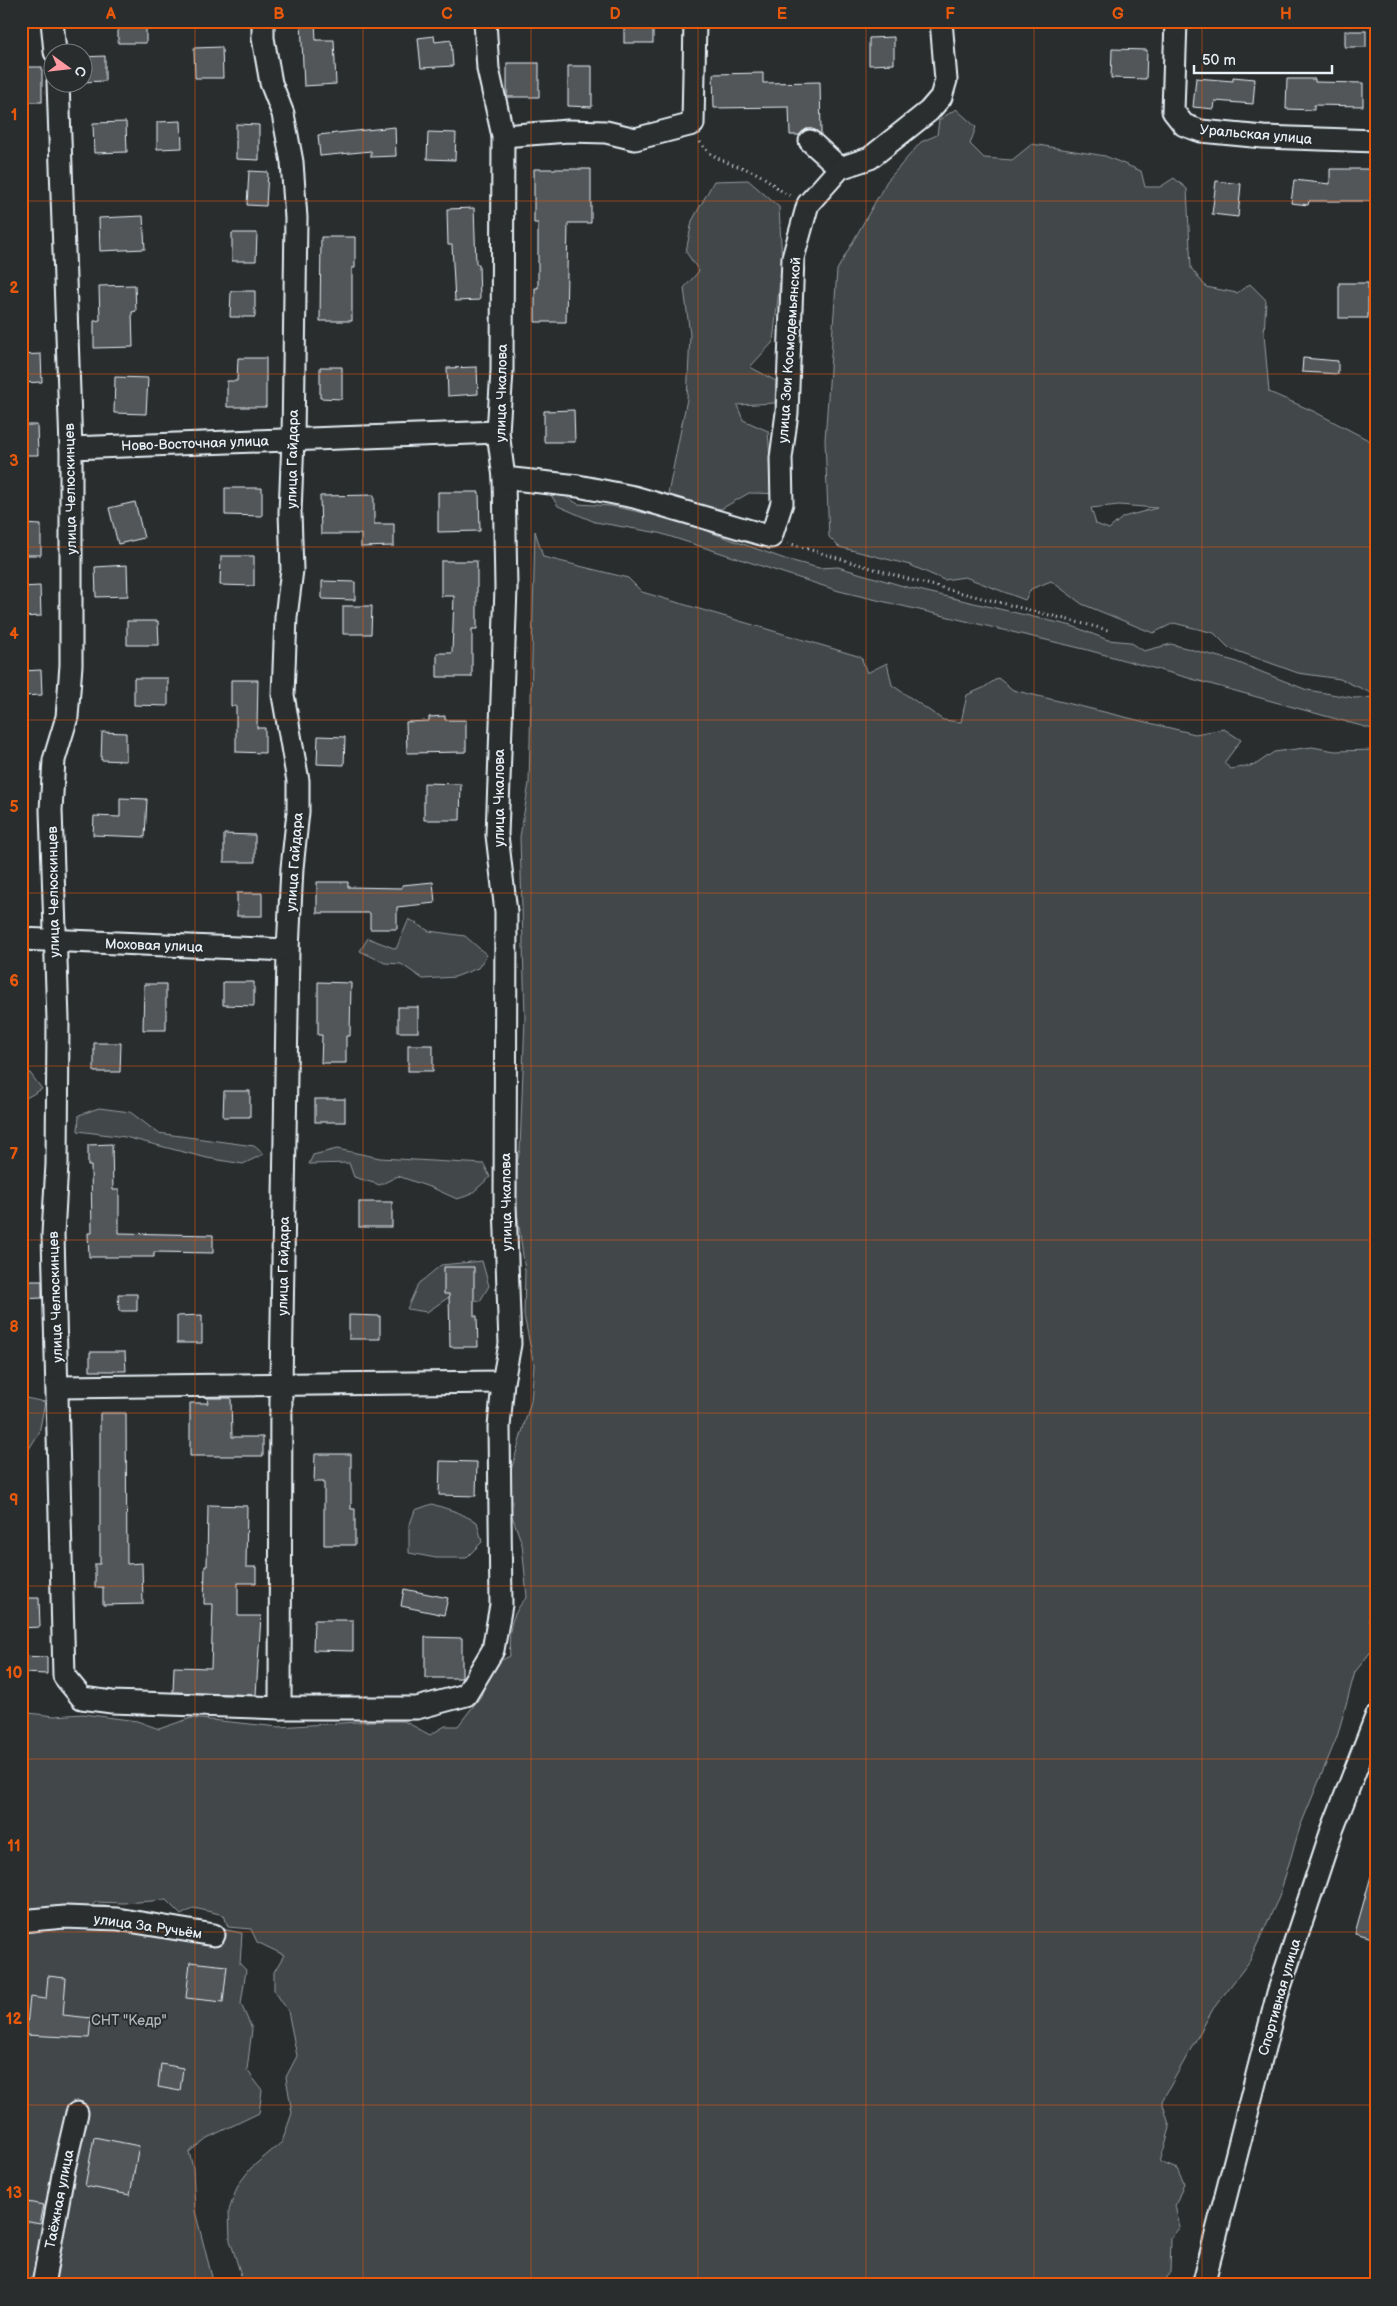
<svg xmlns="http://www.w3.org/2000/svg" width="1397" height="2306" viewBox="0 0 1397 2306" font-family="'Balsamiq Sans',sans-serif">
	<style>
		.green { fill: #424648; stroke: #959ca0; fill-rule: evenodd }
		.building { fill: #535759; stroke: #e8f1f8 }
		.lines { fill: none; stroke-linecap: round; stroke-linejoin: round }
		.minor-casing { stroke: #e8f1f8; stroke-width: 25 }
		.path { stroke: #e8f1f8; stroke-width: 3; stroke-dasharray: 1 4; stroke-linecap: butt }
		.minor { stroke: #2a2d2e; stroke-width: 21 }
		.grid { fill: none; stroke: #e8590c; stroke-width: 1; stroke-opacity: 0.55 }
		.labels { text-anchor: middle; stroke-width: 4; stroke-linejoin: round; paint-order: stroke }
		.street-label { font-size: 14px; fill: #e8f1f8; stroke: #2a2d2e }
		.park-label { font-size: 14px; fill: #aeb5ba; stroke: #2a2d2e }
		.neatline { fill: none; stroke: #e8590c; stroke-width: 2 }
		.grid-label { font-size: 16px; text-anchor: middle; font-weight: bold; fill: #e8590c }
	</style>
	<rect width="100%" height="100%" fill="#2a2d2e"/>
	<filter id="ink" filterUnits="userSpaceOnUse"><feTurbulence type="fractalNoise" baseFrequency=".02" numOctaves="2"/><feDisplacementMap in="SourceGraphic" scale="10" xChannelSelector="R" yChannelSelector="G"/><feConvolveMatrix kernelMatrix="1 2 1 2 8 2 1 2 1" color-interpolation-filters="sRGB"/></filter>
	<g filter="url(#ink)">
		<g class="green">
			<path d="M956 109 976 127 970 144 984 158 1012 160 1032 144 1105 156 1141 171 1145 187H1160L1174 178 1187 189 1191 268 1206 287 1237 293 1250 284 1266 300 1264 334 1269 392 1313 411 1376 444V656L1368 674 1376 675V695L1340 679 1298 673 1229 648 1214 633 1174 623 1153 633 1082 604 1051 581 1031 589 1025 600 965 577 944 580 910 565 839 547 829 537 825 440 837 270 887 181 921 142 937 135 939 120ZM1119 505 1156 508H1157L1123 517 1109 529 1096 524 1091 508Z"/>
			<path d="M748 180 779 207 782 262 773 342 750 367 776 381 775 403 737 405 743 420 768 431 771 474 789 494 749 493 721 509 667 499 687 399 690 335 684 288 699 271 686 252 692 221 714 181Z"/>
			<path d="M560 493 578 504 611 506 673 519 785 559 819 568 838 567 910 588 1072 626 1108 640 1130 642 1144 651 1171 644 1234 661 1307 690 1355 698 1376 697V730L1084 649 839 591 659 533 595 522 558 506 551 495Z"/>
			<path d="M535 531 543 557 628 578 642 592 861 657 867 673 887 663 892 685 943 720 961 722 967 695 983 688 998 678 1013 690 1195 734 1224 729 1241 740 1224 763 1231 769 1255 765 1274 752 1312 747 1335 751 1376 750V1598L1369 1618 1376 1645 1355 1672 1337 1737 1300 1827 1279 1897 1249 1962 1213 2009 1162 2101 1170 2128 1160 2162 1177 2169 1184 2183 1175 2206 1180 2227 1171 2238 1170 2272 1163 2285H244L230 2240 229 2210 238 2185 251 2168 282 2142 292 2113 286 2077 297 2056 288 2011 274 1990V1972L284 1955 257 1942 251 1929 228 1927 224 1915 194 1908 181 1915 166 1900 123 1903 96 1902 91 1906H105L242 1933 240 1964 246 1970 241 2004 252 2029 247 2070 262 2090 259 2113 207 2138 189 2152 193 2168 195 2211 214 2285H21V1712L54 1716 83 1714 137 1721 159 1729 191 1718 279 1727 372 1721H404L430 1735 445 1726H458L481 1696 492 1665 510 1656C508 1632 510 1615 527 1597L522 1544 511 1513 510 1474 531 1401 534 1365 524 1315 525 1271 513 1181 520 1149 525 1017 520 837 529 783Z"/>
			<path d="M409 919 429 931 465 936 487 955 478 968 455 977 423 979 401 964 385 963 360 951 368 938 396 949Z"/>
			<path d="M21 1072 30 1073 42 1089 26 1098 21 1103Z"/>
			<path d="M99 1108 130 1112 158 1133 254 1146 264 1154 243 1164 207 1158 125 1137 78 1131 79 1115Z"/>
			<path d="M337 1149 380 1158 484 1164 490 1177 470 1195 457 1199 435 1189 398 1176 380 1185 354 1177 349 1163 309 1164 313 1155Z"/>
			<path d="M482 1261 489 1286 480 1301 452 1295 427 1312 407 1309 418 1284 441 1265Z"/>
			<path d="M21 1397 45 1402 39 1433 27 1452 21 1450Z"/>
			<path d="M432 1504 457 1512 477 1522 482 1542 466 1558H436L409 1553V1527L415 1510Z"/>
		</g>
		<g class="building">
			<path d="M301 21H315L316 40H334L336 84 304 86Z"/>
			<rect x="624" y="22" width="29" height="21"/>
			<path d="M118 25 146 26V43H118Z"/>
			<rect x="1345" y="31" width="21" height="16"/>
			<path d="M434 36 435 42 451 40 453 66 421 68 418 38Z"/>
			<path d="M894 37V64L869 65V38Z"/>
			<path d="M222 47 223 78H195L194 48Z"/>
			<path d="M1112 49 1147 50 1146 79 1111 78Z"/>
			<path d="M105 56V81L82 82V57Z"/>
			<rect x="507" y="63" width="32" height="34"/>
			<path d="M568 66H592V107L568 106Z"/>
			<rect x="21" y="67" width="21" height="35"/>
			<path d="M763 73V83L820 82 821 134 812 129H806L800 135H790L789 107 714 108 713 74Z"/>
			<path d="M1233 77 1255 79 1253 104 1215 101 1214 109 1193 107 1196 78 1233 81Z"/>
			<path d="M1287 79H1315V82L1363 83V106L1314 105V110L1286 109Z"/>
			<path d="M181 121 182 148 157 149V122Z"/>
			<path d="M126 122 127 152 94 153 93 123Z"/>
			<path d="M236 124 259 125V160L236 159Z"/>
			<path d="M395 127 396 156 371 157V151L320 156 318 135Z"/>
			<path d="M428 132 456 133 455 160 427 159Z"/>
			<path d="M534 169H591V223H568L566 322H535V288H538V223H534Z"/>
			<path d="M1330 169H1372V201H1309L1308 205 1291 203 1294 180 1330 184Z"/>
			<path d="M249 171 268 172 266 206 247 205Z"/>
			<path d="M1216 181 1241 184 1238 217 1212 214Z"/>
			<path d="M474 208 476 264H479L480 300 455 301 452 245H448L447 209Z"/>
			<path d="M143 216 145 249 100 251 99 218Z"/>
			<path d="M232 233H257L256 261H232Z"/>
			<path d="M321 237H355V268H352V321H320Z"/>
			<rect x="1339" y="283" width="29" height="35"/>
			<path d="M135 285 136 311 132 312 133 347 94 348V321L100 320 99 286Z"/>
			<path d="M231 291H255V317H230Z"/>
			<path d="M41 354 42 382 21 383V355Z"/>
			<path d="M238 358H266V407H227V381H237Z"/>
			<path d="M1303 358 1338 361V374L1302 372Z"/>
			<path d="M320 367H342V399L320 398Z"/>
			<path d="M477 367 478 394 448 396 447 368Z"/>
			<path d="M115 377 148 378 146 414 114 413Z"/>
			<path d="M574 410 575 442H544V411Z"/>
			<path d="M21 425H37L38 455H21Z"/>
			<path d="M225 488H262V516L225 515Z"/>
			<path d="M438 492H479L480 531 438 532Z"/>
			<path d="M374 495V524H394V546L361 547V534H321L320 496Z"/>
			<path d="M135 502 144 538 118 544 109 508Z"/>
			<path d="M21 524 41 525V555H21Z"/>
			<path d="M221 556H254V586L220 585Z"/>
			<path d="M441 561H477V629H472V677H437V653H452L454 596H441Z"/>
			<path d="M127 565 128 596 96 597 95 567Z"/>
			<path d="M322 581 355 582V600L322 599Z"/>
			<path d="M40 586 41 616 21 617V587Z"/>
			<path d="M343 606H372L371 634H343Z"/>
			<path d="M127 621H158L159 645H127Z"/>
			<path d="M41 670 42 695 21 696V671Z"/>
			<path d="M134 678H168V706L134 705Z"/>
			<path d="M231 680H258L257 728H265V753L236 752V706H231Z"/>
			<path d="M445 716V720H466V752L407 753 406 722 429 721V717Z"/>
			<path d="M102 732 126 733V761L101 760Z"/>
			<path d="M318 736 345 737 344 765 317 764Z"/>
			<path d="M424 783 461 784 460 820H424Z"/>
			<path d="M120 798 147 799 145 837 93 835 94 816 120 817Z"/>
			<path d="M224 834 255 835V862H224Z"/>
			<path d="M317 882H348V887L402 888V885L433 882 435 903 397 907V929H370V913H317Z"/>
			<rect x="237" y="893" width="25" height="23"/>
			<path d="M223 982H254V1006L223 1005Z"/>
			<path d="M318 982 351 983 350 1036H346V1063H321L322 1035H318Z"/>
			<path d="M144 984H166V1030H143Z"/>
			<rect x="398" y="1007" width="20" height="25"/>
			<path d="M94 1043H121L120 1072H94Z"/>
			<rect x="408" y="1045" width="25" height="26"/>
			<path d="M224 1091H250V1117H223Z"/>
			<rect x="315" y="1099" width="30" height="23"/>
			<path d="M112 1144 113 1190H119V1233L213 1235V1253L154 1252V1257H89L88 1233H92L91 1166H88V1145Z"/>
			<rect x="359" y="1202" width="33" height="25"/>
			<path d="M444 1267H474V1316H477L478 1347H450L449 1294H444Z"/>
			<path d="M21 1281H42V1298L21 1299Z"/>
			<path d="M118 1294H137V1311H119Z"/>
			<path d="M202 1315V1343H177V1316Z"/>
			<path d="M349 1315 380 1316V1339H349Z"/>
			<path d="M90 1352H125L126 1371H90Z"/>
			<path d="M207 1398H231L232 1437H263V1456H190V1403H208Z"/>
			<path d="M100 1413H126L127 1564 142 1563 143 1604 103 1605V1587H95V1564H100Z"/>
			<path d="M315 1454H351V1509H355V1545H324V1482H314Z"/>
			<path d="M440 1461 477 1462 476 1496 439 1495Z"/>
			<path d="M208 1505 247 1506 246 1567H256V1583H238V1616H261L256 1695 173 1692 174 1667 211 1668 213 1604H204L205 1566H207Z"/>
			<path d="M404 1589 448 1598 444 1615 401 1606Z"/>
			<path d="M21 1598H39L40 1627 21 1628Z"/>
			<path d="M314 1620H353V1651L313 1650Z"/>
			<path d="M425 1637 462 1638V1678H425Z"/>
			<path d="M21 1656 47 1657V1674L21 1673Z"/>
			<path d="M1371 1876 1376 1877V1939L1355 1933Z"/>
			<path d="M190 1962 227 1966 223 2002 186 1998Z"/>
			<path d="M48 1976 66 1978 63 2015 91 2018 89 2038 26 2035 30 1997 46 1999Z"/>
			<path d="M161 2064 183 2068 180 2091 158 2087Z"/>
			<path d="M94 2137 139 2146 130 2195 85 2186Z"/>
			<path d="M27 2202 44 2205 40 2224 24 2221Z"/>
		</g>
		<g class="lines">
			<g class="minor-casing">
				<g id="minor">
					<path d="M52 21 55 52"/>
					<path d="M263 21V38L271 83 283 114 292 162 296 218 293 440 290 512 292 570 286 617 283 695 298 781V812L292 868 288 950 281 1386 280 1708"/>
					<path d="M1176 21 1173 111 1184 125 1201 131 1263 137 1376 141"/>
					<path d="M58 82 71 448V665L67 717 54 760 51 810 58 1020 57 1164 53 1234 64 1676 82 1698 112 1702 280 1708H417L466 1695 493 1650 501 1605 499 1427 503 1382 510 1344 505 1205 506 912 497 835 506 588 504 478 498 432 502 371 503 136 488 69 485 21"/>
					<path d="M503 136 568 131 606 132 635 139 693 124 695 21"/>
					<path d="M810 141 840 168"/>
					<path d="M71 448 498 432"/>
					<path d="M504 478 578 486 634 497 771 537 782 503 781 458 787 413 793 258 808 204 840 168 870 158 929 111 941 97 946 80 941 21"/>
					<path d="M21 939 288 950"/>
					<path d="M58 1387 503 1382"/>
					<path d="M21 1921 64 1917 117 1919 214 1935"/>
					<path d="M43 2285 64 2169 77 2113"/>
					<path d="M1203 2285 1278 1993 1331 1833 1376 1717"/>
				</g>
			</g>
			<g class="path">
				<path d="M700 142C716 166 741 163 763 177 773 183 780 192 791 196"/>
				<path d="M788 543 911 580 1108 630"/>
			</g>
			<use href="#minor" class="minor"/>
		</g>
	</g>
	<path class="grid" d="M195 21V2285M363 21V2285M531 21V2285M698 21V2285M866 21V2285M1034 21V2285M1202 21V2285M21 201H1376M21 374H1376M21 547H1376M21 720H1376M21 893H1376M21 1066H1376M21 1240H1376M21 1413H1376M21 1586H1376M21 1759H1376M21 1932H1376M21 2105H1376"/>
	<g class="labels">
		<g class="street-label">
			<text transform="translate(1256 134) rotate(5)" y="5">Уральская улица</text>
			<text transform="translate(789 350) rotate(-86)" y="5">улица Зои Космодемьянской</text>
			<text transform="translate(501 393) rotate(-89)" y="5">улица Чкалова</text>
			<text transform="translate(195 443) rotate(-2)" y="5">Ново-Восточная улица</text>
			<text transform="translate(292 459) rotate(-89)" y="5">улица Гайдара</text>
			<text transform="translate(70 489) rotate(-91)" y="5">улица Челюскинцев</text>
			<text transform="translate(499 798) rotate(-90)" y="5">улица Чкалова</text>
			<text transform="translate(294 862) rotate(-86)" y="5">улица Гайдара</text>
			<text transform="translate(53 892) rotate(-91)" y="5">улица Челюскинцев</text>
			<text transform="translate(154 945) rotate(2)" y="5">Моховая улица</text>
			<text transform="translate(506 1202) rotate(-91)" y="5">улица Чкалова</text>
			<text transform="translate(283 1266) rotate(-89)" y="5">улица Гайдара</text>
			<text transform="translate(55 1297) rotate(-92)" y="5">улица Челюскинцев</text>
			<text transform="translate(148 1926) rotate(8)" y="5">улица За Ручьём</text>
			<text transform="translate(1279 1997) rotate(-74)" y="5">Спортивная улица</text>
			<text transform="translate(59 2199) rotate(-79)" y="5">Таёжная улица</text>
		</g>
		<g class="park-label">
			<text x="129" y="2025">СНТ "Кедр"</text>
		</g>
	</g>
	<rect width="1397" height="2306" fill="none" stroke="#2a2d2e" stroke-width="55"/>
	<g transform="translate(68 68) rotate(105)"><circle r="24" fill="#2a2d2e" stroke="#767b7f"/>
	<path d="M0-4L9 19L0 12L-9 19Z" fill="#ff9aa2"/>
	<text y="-8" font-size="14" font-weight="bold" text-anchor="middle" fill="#e8f1f8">С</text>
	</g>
	<path d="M1194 65v8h138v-8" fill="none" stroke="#e8f1f8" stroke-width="2.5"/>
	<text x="1202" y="65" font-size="15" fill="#e8f1f8" stroke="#2a2d2e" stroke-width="4" paint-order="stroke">50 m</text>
	<rect x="28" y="28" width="1342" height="2250" class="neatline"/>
	<g class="grid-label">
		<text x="111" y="19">A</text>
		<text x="279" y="19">B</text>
		<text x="447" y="19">C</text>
		<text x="615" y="19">D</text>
		<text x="782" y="19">E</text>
		<text x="950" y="19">F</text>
		<text x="1118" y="19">G</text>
		<text x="1286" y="19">H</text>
		<text x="14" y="120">1</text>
		<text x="14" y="293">2</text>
		<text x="14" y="466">3</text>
		<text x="14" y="639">4</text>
		<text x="14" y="812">5</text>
		<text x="14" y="986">6</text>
		<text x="14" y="1159">7</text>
		<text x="14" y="1332">8</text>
		<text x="14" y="1505">9</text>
		<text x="14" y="1678">10</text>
		<text x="14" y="1851">11</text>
		<text x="14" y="2024">12</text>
		<text x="14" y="2198">13</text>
	</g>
</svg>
